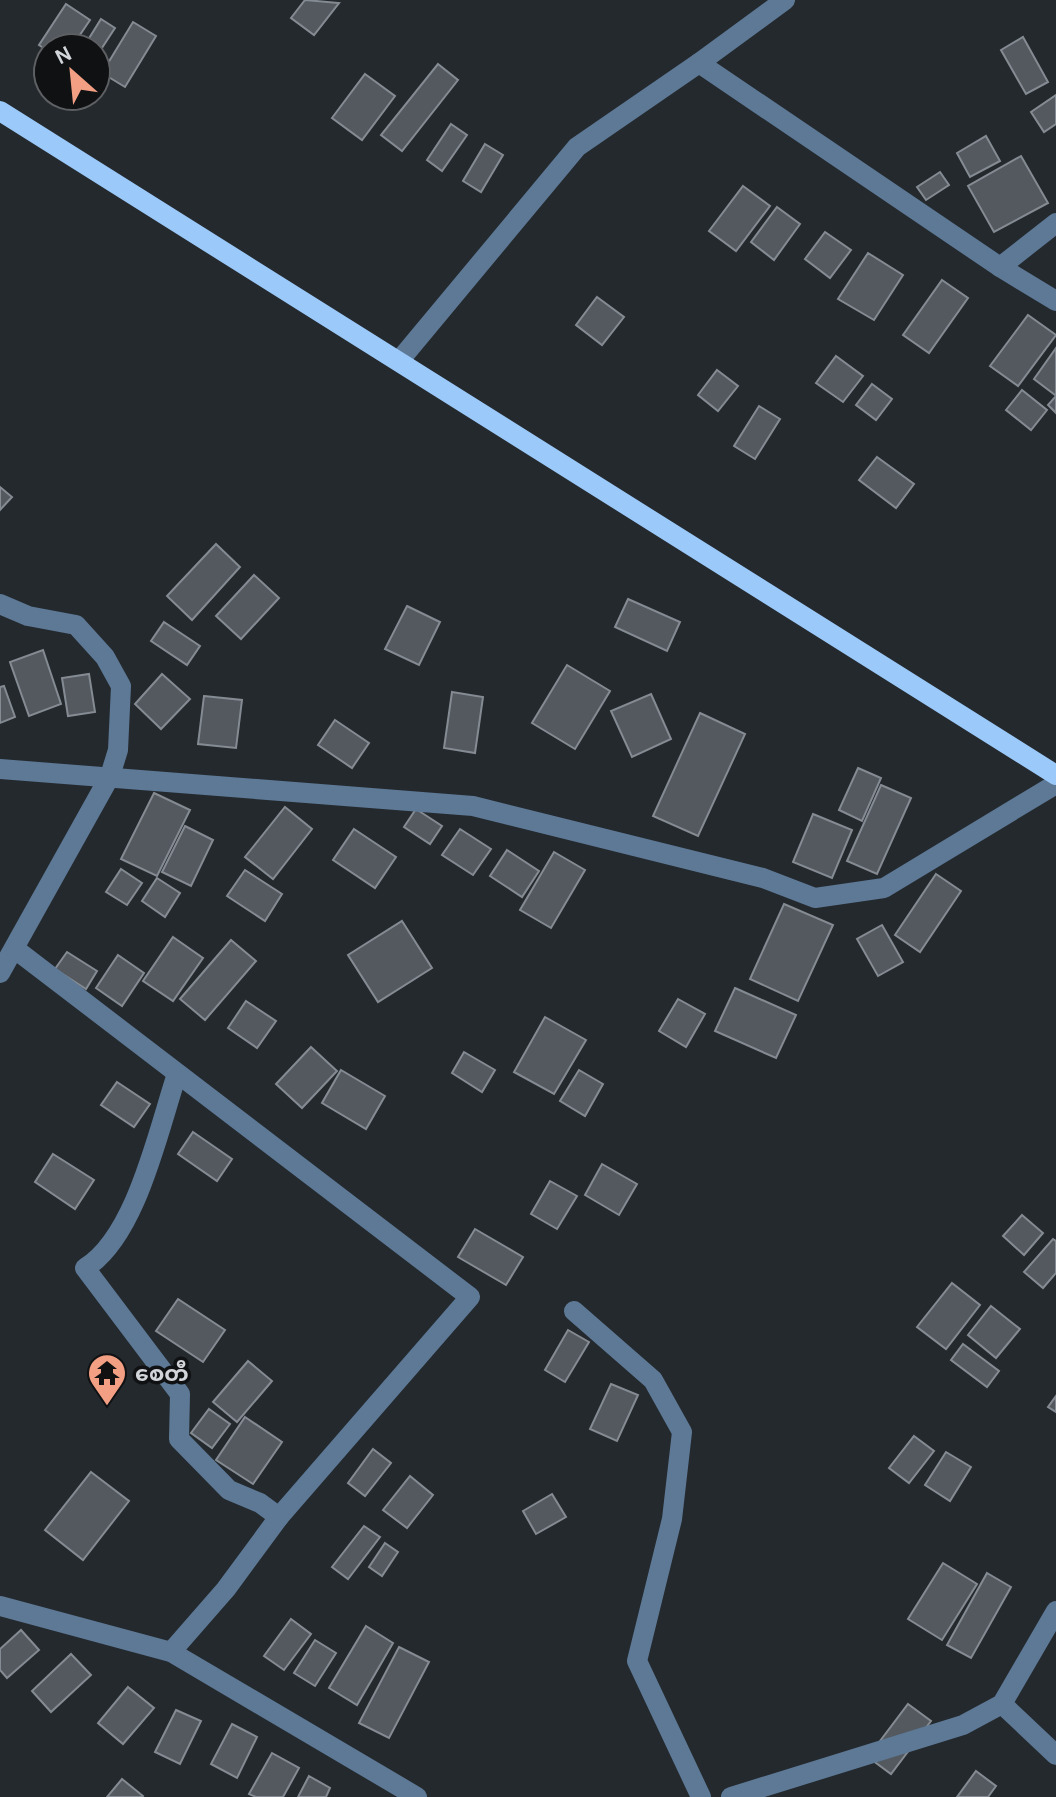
<svg xmlns="http://www.w3.org/2000/svg" width="1056" height="1797" viewBox="0 0 1056 1797" font-family="Karla,'Noto Sans Myanmar',sans-serif">
	<style>
		.building { fill: #53595f; stroke: #858b92; stroke-width: 2 }
		.lines { fill: none; stroke-linecap: round; stroke-linejoin: round }
		.minor { stroke: #5d7996; stroke-width: 20 }
		.major { stroke: #9bcafa; stroke-width: 20 }
		.labels { text-anchor: middle; stroke-width: 7; stroke-linejoin: round; paint-order: stroke }
		.poi-label { font-size: 22px; font-weight: bold; fill: #d2d5d9; stroke: #0f1113; text-anchor: start }
	</style>
	<rect width="100%" height="100%" fill="#24292e"/>
	<g class="building">
		<path d="M305 0 339 3 314 35 291 18Z"/>
		<path d="M66 4 90 20 71 48 48 51 39 45Z"/>
		<path d="M101 19 115 28 96 57V48H83Z"/>
		<path d="M133 22 156 36 125 87 102 73Z"/>
		<path d="M1023 37 1048 82 1026 94 1001 50Z"/>
		<path d="M438 64 458 80 402 151 381 135Z"/>
		<path d="M365 74 395 96 362 140 332 118Z"/>
		<path d="M1056 95V124L1044 132 1031 112Z"/>
		<path d="M451 124 467 135 442 171 427 160Z"/>
		<path d="M986 136 1000 161 970 177 957 153Z"/>
		<path d="M485 144 503 155 481 192 463 181Z"/>
		<path d="M1021 156 1048 203 994 232 968 186Z"/>
		<path d="M940 172 949 185 926 200 917 187Z"/>
		<path d="M743 186 770 206 736 251 709 231Z"/>
		<path d="M777 207 800 224 774 260 751 242Z"/>
		<path d="M825 232 851 250 830 278 805 259Z"/>
		<path d="M868 253 903 275 874 320 838 299Z"/>
		<path d="M942 280 968 298 929 353 903 335Z"/>
		<path d="M597 297 624 317 602 345 576 325Z"/>
		<path d="M1028 315 1056 335 1018 386 990 366Z"/>
		<path d="M1056 348V394L1055 395 1034 379Z"/>
		<path d="M836 356 863 376 843 402 816 383Z"/>
		<path d="M717 370 738 386 718 411 698 395Z"/>
		<path d="M872 384 892 399 876 420 856 405Z"/>
		<path d="M1022 390 1047 410 1031 430 1006 410Z"/>
		<path d="M1056 396V413L1048 405Z"/>
		<path d="M759 406 780 419 755 459 734 446Z"/>
		<path d="M877 457 914 484 896 508 859 480Z"/>
		<path d="M0 487 12 497 0 510Z"/>
		<path d="M216 544 240 567 192 620 167 596Z"/>
		<path d="M254 575 279 598 241 639 216 616Z"/>
		<path d="M628 599 680 622 667 651 615 627Z"/>
		<path d="M407 606 440 622 419 665 385 649Z"/>
		<path d="M164 622 200 646 187 665 151 641Z"/>
		<path d="M43 650 61 704 29 716 10 662Z"/>
		<path d="M567 665 610 691 575 749 532 723Z"/>
		<path d="M89 674 95 712 68 716 62 678Z"/>
		<path d="M162 674 190 699 161 729 135 704Z"/>
		<path d="M4 686 15 717 0 723V687Z"/>
		<path d="M452 692 483 697 475 753 444 748Z"/>
		<path d="M651 694 671 739 632 757 611 711Z"/>
		<path d="M204 696 242 700 236 748 198 744Z"/>
		<path d="M700 713 745 734 698 836 653 816Z"/>
		<path d="M335 720 369 743 352 768 318 745Z"/>
		<path d="M858 768 881 778 862 821 839 810Z"/>
		<path d="M881 785 911 798 877 874 847 861Z"/>
		<path d="M154 793 190 810 157 876 121 859Z"/>
		<path d="M285 807 312 829 273 879 245 857Z"/>
		<path d="M416 809 442 826 430 844 404 827Z"/>
		<path d="M813 814 852 830 832 878 793 862Z"/>
		<path d="M185 826 213 840 191 886 162 872Z"/>
		<path d="M354 829 396 857 375 888 333 860Z"/>
		<path d="M460 829 491 849 473 875 442 855Z"/>
		<path d="M507 850 539 871 522 897 490 876Z"/>
		<path d="M554 852 585 870 551 928 520 910Z"/>
		<path d="M121 869 142 883 127 905 106 892Z"/>
		<path d="M245 870 282 894 265 921 227 896Z"/>
		<path d="M936 874 961 891 920 952 895 935Z"/>
		<path d="M157 878 180 893 165 917 142 901Z"/>
		<path d="M784 904 833 925 798 1001 750 979Z"/>
		<path d="M402 921 432 968 378 1002 348 955Z"/>
		<path d="M882 925 903 962 878 976 857 939Z"/>
		<path d="M173 937 203 958 173 1001 143 981Z"/>
		<path d="M231 940 256 961 205 1020 180 999Z"/>
		<path d="M67 952 97 971 86 989 55 969Z"/>
		<path d="M118 955 144 973 122 1006 96 988Z"/>
		<path d="M735 988 796 1015 776 1058 715 1031Z"/>
		<path d="M678 999 705 1014 686 1047 659 1031Z"/>
		<path d="M246 1001 276 1021 257 1048 228 1028Z"/>
		<path d="M545 1017 586 1040 554 1094 514 1072Z"/>
		<path d="M311 1047 337 1071 302 1108 276 1084Z"/>
		<path d="M464 1052 495 1070 482 1092 452 1073Z"/>
		<path d="M341 1070 385 1096 366 1129 322 1103Z"/>
		<path d="M579 1070 603 1084 585 1116 560 1101Z"/>
		<path d="M117 1082 150 1104 134 1127 101 1105Z"/>
		<path d="M193 1132 232 1159 217 1181 178 1154Z"/>
		<path d="M53 1154 94 1180 75 1209 35 1182Z"/>
		<path d="M602 1164 637 1184 619 1215 585 1195Z"/>
		<path d="M550 1181 577 1196 557 1229 531 1214Z"/>
		<path d="M1022 1215 1043 1233 1024 1255 1003 1236Z"/>
		<path d="M475 1229 523 1257 506 1285 458 1257Z"/>
		<path d="M1053 1239 1056 1241V1273L1043 1288 1024 1272Z"/>
		<path d="M952 1283 980 1305 946 1349 917 1327Z"/>
		<path d="M178 1299 225 1330 203 1362 156 1331Z"/>
		<path d="M991 1306 1020 1329 996 1358 968 1335Z"/>
		<path d="M568 1330 589 1342 565 1382 545 1370Z"/>
		<path d="M963 1344 999 1371 987 1387 951 1360Z"/>
		<path d="M248 1361 272 1381 237 1422 213 1402Z"/>
		<path d="M611 1384 638 1395 617 1441 590 1429Z"/>
		<path d="M1056 1396V1412L1048 1407Z"/>
		<path d="M209 1409 230 1424 212 1448 191 1433Z"/>
		<path d="M245 1417 282 1442 253 1484 216 1460Z"/>
		<path d="M914 1436 934 1451 909 1483 889 1468Z"/>
		<path d="M373 1449 391 1463 365 1496 348 1483Z"/>
		<path d="M946 1452 971 1467 950 1501 925 1485Z"/>
		<path d="M91 1472 129 1501 83 1560 45 1530Z"/>
		<path d="M410 1476 433 1495 407 1528 383 1510Z"/>
		<path d="M552 1494 566 1517 536 1534 523 1511Z"/>
		<path d="M364 1526 380 1537 348 1579 332 1567Z"/>
		<path d="M385 1543 398 1552 382 1576 369 1567Z"/>
		<path d="M943 1563 977 1584 942 1640 908 1619Z"/>
		<path d="M987 1573 1011 1587 971 1658 947 1645Z"/>
		<path d="M291 1619 311 1634 284 1670 264 1656Z"/>
		<path d="M366 1626 393 1643 357 1705 329 1688Z"/>
		<path d="M21 1630 39 1650 7 1678 0 1670V1649Z"/>
		<path d="M315 1640 336 1653 315 1686 294 1673Z"/>
		<path d="M399 1647 429 1662 389 1738 359 1723Z"/>
		<path d="M71 1654 91 1675 51 1712 32 1691Z"/>
		<path d="M128 1687 154 1708 123 1744 98 1723Z"/>
		<path d="M908 1704 931 1721 891 1774 868 1757Z"/>
		<path d="M176 1710 201 1721 180 1764 155 1752Z"/>
		<path d="M232 1724 257 1737 237 1778 211 1764Z"/>
		<path d="M272 1753 299 1768 283 1797H256L249 1794Z"/>
		<path d="M976 1771 996 1786 988 1797H957Z"/>
		<path d="M309 1776 330 1788 326 1797H298Z"/>
		<path d="M122 1779 143 1796 142 1797H107Z"/>
	</g>
	<g class="lines">
		<g class="minor">
			<path d="M785 0 699 63 1000 267 1056 301"/>
			<path d="M1000 267 1056 223"/>
			<path d="M399 361 577 147 699 63"/>
			<path d="M0 604 28 616 76 625 105 657 121 686 118 750 110 776 0 973"/>
			<path d="M0 769 473 806 763 878 815 898 884 888 1056 784"/>
			<path d="M15 949 470 1297 279 1517 226 1589 171 1652"/>
			<path d="M177 1074C158 1131 136 1237 85 1268L180 1394 179 1439 229 1490 260 1503 279 1517"/>
			<path d="M574 1311 653 1380 682 1432 672 1519 637 1661 701 1797"/>
			<path d="M0 1606 171 1652 417 1797"/>
			<path d="M1002 1704 1056 1755"/>
			<path d="M731 1797 963 1725 1002 1704 1056 1611"/>
		</g>
		<path class="major" d="M0 111 1056 775"/>
	</g>
	<defs>
		<g id="temple-pin" transform="scale(2)"><path d="M0 17L-7.5 6A9.5 9.5 0 1 1 7.5 6Z" fill="#f39f83" stroke="#0f1113"/><path d="M0-6L5-2H3V0L6.5 2.5H4V6H1.5V3h-3V6H-4V2.5H-6.5L-3 0V-2H-5Z" fill="#111"/></g>
	</defs>
	<g fill-rule="evenodd">
		<use href="#temple-pin" x="107" y="1373"/>
	</g>
	<g class="labels">
		<g class="poi-label">
			<text x="135" y="1381">စေတီ</text>
		</g>
	</g>
	<g transform="translate(72 72) rotate(333)"><circle r="38" fill="#0f1113" stroke="#5d5f62" stroke-width="2"/>
	<path d="M0-6L14 30L0 20L-14 30Z" fill="#f39f83"/>
	<text y="-12" font-size="22" font-weight="bold" text-anchor="middle" fill="#d2d5d9">N</text>
	</g>
</svg>
